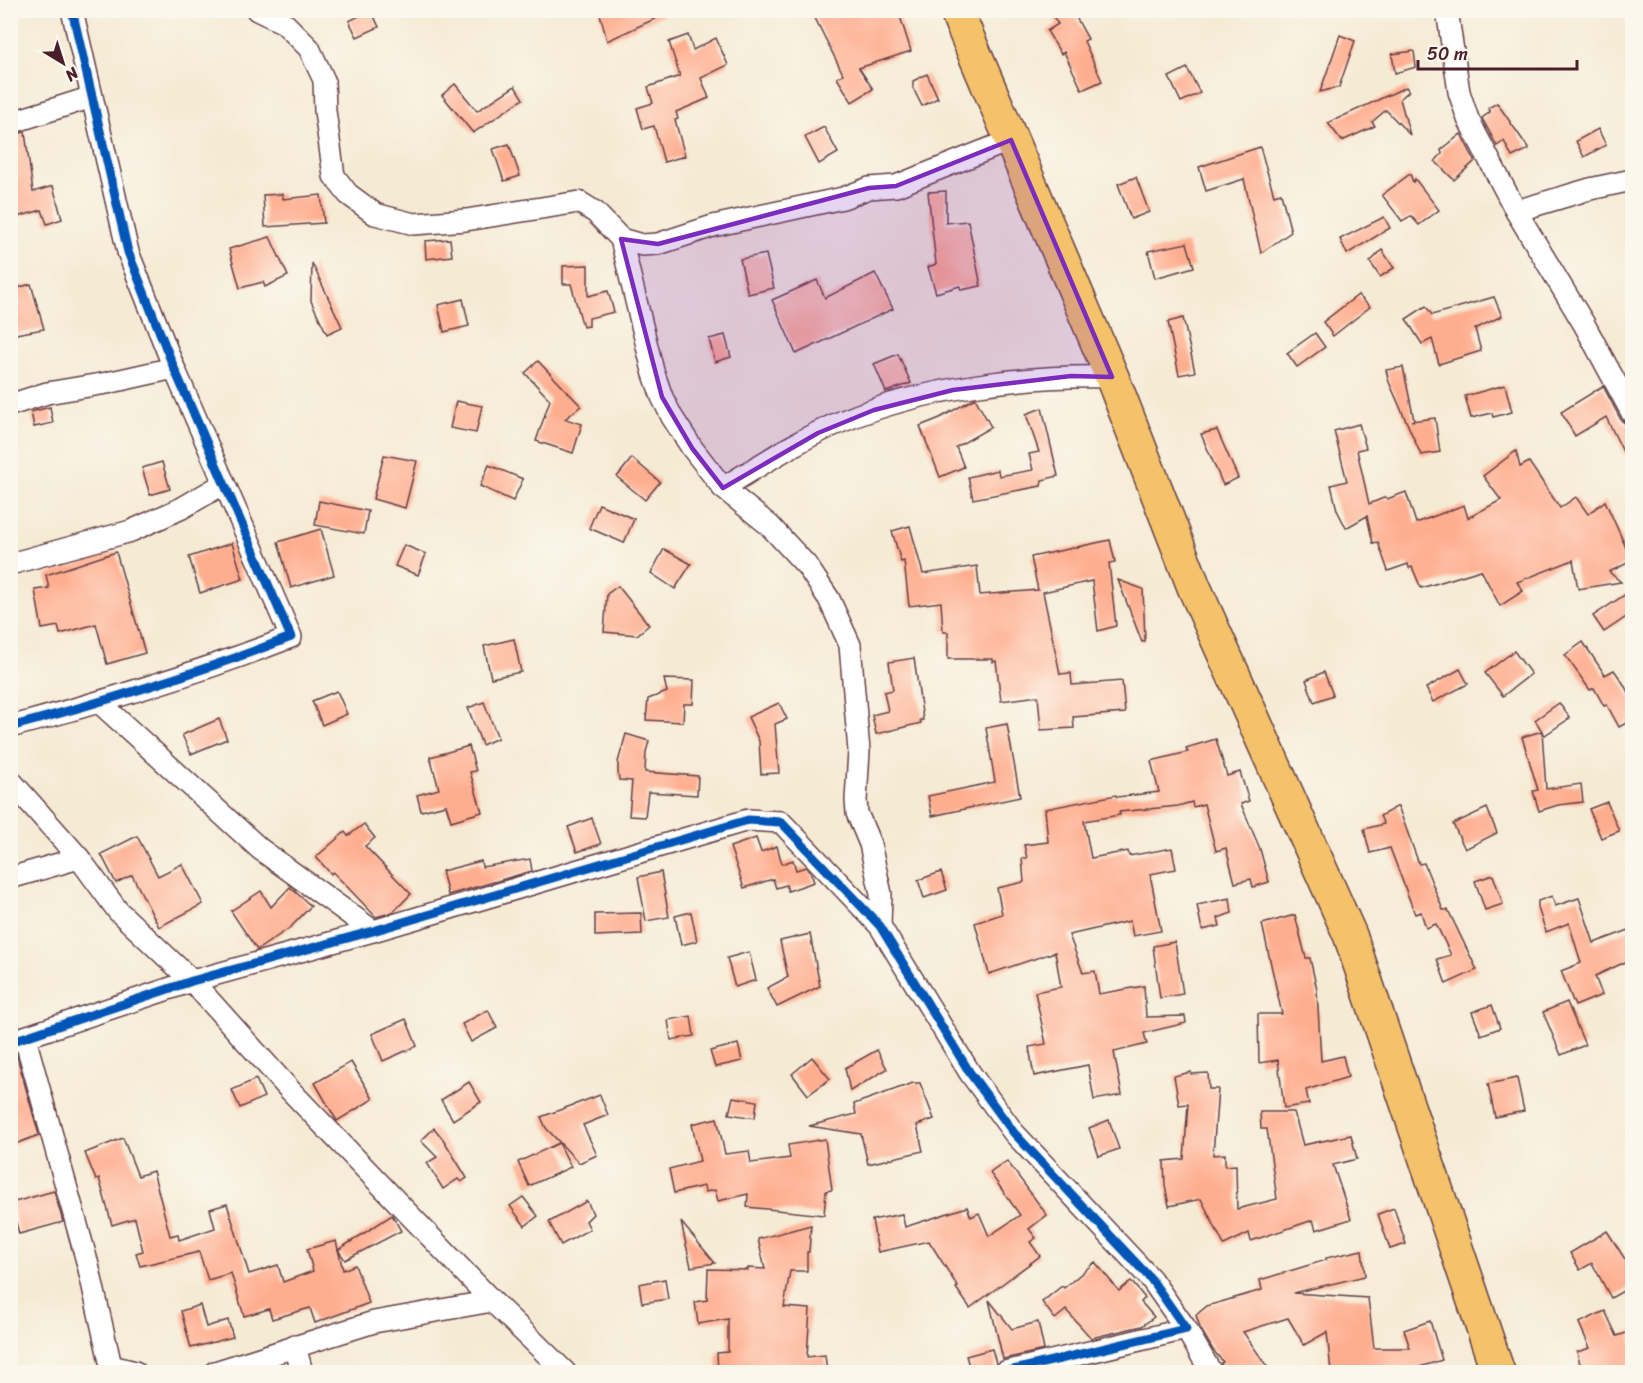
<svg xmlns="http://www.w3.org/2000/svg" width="1643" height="1383" viewBox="0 0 1643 1383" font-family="Sriracha,sans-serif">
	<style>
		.building { fill: #fead8f }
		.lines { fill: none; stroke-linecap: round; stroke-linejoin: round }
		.street-casing { stroke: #643e44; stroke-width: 24 }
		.highway-casing { stroke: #643e44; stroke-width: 36 }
		.street { stroke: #fff; stroke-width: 21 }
		.highway { stroke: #f3c26a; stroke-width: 33 }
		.cycleway-casing { stroke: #fbf7ec; stroke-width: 13 }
		.cycleway { stroke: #0057b8; stroke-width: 9 }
		.marked { fill: #7b2cbf; fill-opacity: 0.2; stroke: #7b2cbf; stroke-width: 4.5; stroke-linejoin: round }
	</style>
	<rect width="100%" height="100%" fill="#fbf7ec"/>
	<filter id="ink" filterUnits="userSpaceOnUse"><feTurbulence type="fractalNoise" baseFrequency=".0167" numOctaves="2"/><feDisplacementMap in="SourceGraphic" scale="12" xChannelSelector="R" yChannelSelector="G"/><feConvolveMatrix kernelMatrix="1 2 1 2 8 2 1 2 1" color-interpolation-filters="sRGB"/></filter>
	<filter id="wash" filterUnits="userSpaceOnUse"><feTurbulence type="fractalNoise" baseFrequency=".008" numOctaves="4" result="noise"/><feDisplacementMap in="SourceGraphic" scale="24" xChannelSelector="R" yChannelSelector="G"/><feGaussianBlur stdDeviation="1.35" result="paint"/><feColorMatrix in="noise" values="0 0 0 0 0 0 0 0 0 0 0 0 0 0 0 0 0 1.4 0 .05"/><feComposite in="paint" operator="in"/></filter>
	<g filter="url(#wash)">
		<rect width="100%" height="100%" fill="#f5ebd5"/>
		<g id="blocks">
			<g class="building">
				<path d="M371 10 379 27 357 37 349 21Z"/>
				<path d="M599 10H674L607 41Z"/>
				<path d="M811 10H898L911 51 859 68 873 89 852 102 837 78 843 74Z"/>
				<path d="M1049 10H1072L1088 39 1084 41 1102 81 1082 90 1064 52 1061 54 1047 31 1058 24Z"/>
				<path d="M688 35 693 50 716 38 728 65 701 78 709 98 676 112 678 119 675 120 685 156 664 162 654 126 643 129 637 108 653 103 648 87 680 76 669 42Z"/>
				<path d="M1340 35 1355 41 1339 87 1320 92Z"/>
				<path d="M1414 51 1416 67 1395 73 1392 54Z"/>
				<path d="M1187 68 1200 93 1181 102 1169 77Z"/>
				<path d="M927 74 938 98 922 106 913 88V81Z"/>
				<path d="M455 84 477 111 515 86 523 99 473 133 442 95Z"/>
				<path d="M1406 87 1409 91 1400 99 1410 135 1386 110 1372 122 1375 126 1342 141 1328 123Z"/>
				<path d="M1497 103 1529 149 1512 157 1504 141 1497 146 1482 118 1490 112 1488 108Z"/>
				<path d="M824 127 838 153 819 164 805 137Z"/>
				<path d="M1598 129 1606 145 1584 157 1576 141Z"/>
				<path d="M25 132 33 192 53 186 62 219 47 224 42 210 10 219V135Z"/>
				<path d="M1461 134 1475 161 1454 180 1435 161 1442 154 1441 150Z"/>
				<path d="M509 144 520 176 504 181 493 149Z"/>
				<path d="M1260 147 1274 195 1281 193 1291 232 1261 253 1244 179 1206 191 1199 167Z"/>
				<path d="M1410 174 1413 182 1415 179 1439 210 1419 225 1411 216 1402 221 1382 195Z"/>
				<path d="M1136 177 1149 212 1131 219 1118 184Z"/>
				<path d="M946 191V223L968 221 981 286 961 290 960 286 936 293 928 267 936 264 928 192Z"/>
				<path d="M283 194V199L321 195 324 223 265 227 263 195Z"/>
				<path d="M1384 217 1390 228 1347 254 1340 239Z"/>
				<path d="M270 237 288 276 265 287 263 282 240 288 229 249Z"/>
				<path d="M450 239 452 256 426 259 425 241Z"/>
				<path d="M1187 243 1194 267 1155 278 1148 251Z"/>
				<path d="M1382 250 1394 268 1380 277 1370 262Z"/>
				<path d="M766 254 774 288 748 294 740 259Z"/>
				<path d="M312 263 342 327 327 334 311 301Z"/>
				<path d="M588 265V296L608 291 614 312 589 318V326L583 327 571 284H563V266Z"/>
				<path d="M875 273 893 309 796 354 772 300 817 280 825 298Z"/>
				<path d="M31 284 44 329 10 335V290Z"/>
				<path d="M1358 295 1370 307 1333 336 1323 322Z"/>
				<path d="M1494 297 1502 316 1475 329 1481 351 1439 364 1432 339 1422 344 1406 319 1426 306 1432 315Z"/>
				<path d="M463 299 469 326 444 332 438 305Z"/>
				<path d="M1183 318 1195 372 1179 375 1168 322Z"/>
				<path d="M1315 333 1325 347 1297 367 1287 353Z"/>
				<path d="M725 335 731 357 715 362 709 339Z"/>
				<path d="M898 354 911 383 886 392 874 364Z"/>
				<path d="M538 361 581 406 565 419 582 424 573 453 536 441 550 400 525 373Z"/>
				<path d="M1403 367 1414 420 1411 421 1435 418 1440 452 1421 455 1389 382 1386 370Z"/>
				<path d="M1505 385 1512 412 1493 417 1492 413 1471 418 1465 396Z"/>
				<path d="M1603 386 1621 420 1626 424 1632 426V470L1606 417 1575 436 1561 412Z"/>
				<path d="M975 398 991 427 956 447 964 467 940 477 920 426 940 418Z"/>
				<path d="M456 401 482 406 476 433 450 428Z"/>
				<path d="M50 407 53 423 34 427 31 412Z"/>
				<path d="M1042 408 1058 476 1042 480 1041 486 973 499 968 477 998 470 999 476 1033 470 1029 454 1039 452 1026 414Z"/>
				<path d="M1359 424 1366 448 1357 450 1369 504 1386 497 1387 499 1406 492 1416 523 1464 505 1468 518 1501 500 1483 476 1516 451 1520 467 1529 462 1560 508 1576 497 1588 514 1605 501 1632 561 1609 572 1621 582 1578 589 1573 560 1517 582 1523 591 1500 606 1481 570 1421 588 1412 567 1409 568 1408 564 1388 571 1378 542 1373 543 1367 516 1346 528 1337 510 1331 485 1347 481 1334 431Z"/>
				<path d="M1217 430 1238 478 1223 485 1201 434Z"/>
				<path d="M384 455 417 461 405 508 373 499Z"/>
				<path d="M632 458 660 482 645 500 617 477Z"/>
				<path d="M162 462 170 489 150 495 142 468Z"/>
				<path d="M489 465 523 479 513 501 480 486Z"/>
				<path d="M319 501 368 511 364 534 315 525Z"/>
				<path d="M599 504 634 519 624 543 589 528Z"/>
				<path d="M910 526 923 574 977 566 980 595 1038 590 1031 557 1110 540 1115 562 1109 563 1116 626 1098 631 1092 581 1043 592 1060 674 1071 673 1072 685 1122 681 1125 713 1073 717 1074 728 1041 730 1038 696 1001 701 996 661 993 662V659H948V632H943L941 602 909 606 904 561 901 562 892 531Z"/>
				<path d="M321 529 334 575 291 588 278 542Z"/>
				<path d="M232 543 243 579 200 593 189 557Z"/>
				<path d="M404 545 426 554 418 575 395 566Z"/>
				<path d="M664 549 691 564 675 589 651 573Z"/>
				<path d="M116 552 145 653 107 664 96 624 60 634 58 626 42 629 35 590 49 588 46 575Z"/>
				<path d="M1118 580 1143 589 1145 641 1142 642Z"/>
				<path d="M618 586 649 625 637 635 604 632 607 594Z"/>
				<path d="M1632 590V613L1604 632 1593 616Z"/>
				<path d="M514 639 521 672 491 678 484 646Z"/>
				<path d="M1583 642 1605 675 1614 670 1623 683 1632 700V720L1619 727 1607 705 1604 706 1594 688 1590 690 1565 655Z"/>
				<path d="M1514 651 1531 674 1503 696 1485 673Z"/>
				<path d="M914 658 923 720H920L921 723 876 734 872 715 888 711 884 692 893 690 889 662Z"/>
				<path d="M1460 669 1468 684 1433 702 1426 688Z"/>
				<path d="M1324 672 1333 695 1314 702 1306 680Z"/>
				<path d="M664 679 694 680 693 704H684L683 722 646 720 648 699 667 692Z"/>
				<path d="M337 691 347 714 322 725 312 701Z"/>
				<path d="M484 702 498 738 482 745 468 708Z"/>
				<path d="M779 703 787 719 775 724 779 773 761 774 759 741 748 717Z"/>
				<path d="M1559 703 1570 718 1545 735 1542 731 1546 789 1581 784 1583 802 1558 805 1539 811 1533 791 1538 790 1522 737 1542 731 1535 720Z"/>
				<path d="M219 719 227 739 191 754 182 735Z"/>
				<path d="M1007 724 1020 797 932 816 928 796 995 782 986 728Z"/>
				<path d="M626 734 649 741 646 752 645 772 698 776 697 795 648 792 645 817 629 816 632 781 619 780 618 772V762Z"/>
				<path d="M1216 739 1227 776 1240 772 1249 801 1241 804 1260 849 1269 882 1253 887 1251 879 1235 883 1226 848 1216 851 1204 804 1193 807 1192 802 1178 806 1119 812 1120 815 1084 821 1091 858 1128 851 1129 856 1172 848 1176 869 1150 874 1161 931 1133 936 1130 921 1069 935 1083 973 1095 971 1099 994 1144 986 1146 1017 1185 1016 1186 1023 1144 1033 1147 1044 1114 1052 1122 1095 1094 1100 1088 1065 1034 1076 1029 1047 1046 1044 1035 992 1061 987 1055 952 989 974 975 923 1002 914 997 888 1024 882 1022 858H1027L1024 845 1048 842 1045 809 1116 795 1117 797 1159 792 1151 761 1188 752 1186 748Z"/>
				<path d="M469 746 476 771 470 772 482 812 451 821 446 805 421 811 417 795 439 789 430 757Z"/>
				<path d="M1607 802 1619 831 1601 838 1589 809Z"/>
				<path d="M1398 806 1419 864 1424 863 1443 910H1448L1477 970 1446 984 1437 959 1451 955 1436 924 1426 928 1421 912 1415 914 1390 848 1370 853 1364 829 1384 824 1380 816Z"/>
				<path d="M1487 808 1497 833 1465 849 1453 824Z"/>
				<path d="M592 818 601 844 577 852 568 827Z"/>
				<path d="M364 824 375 838 365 846 411 894 393 912 376 917 333 872 331 874 316 857 345 832 348 836Z"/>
				<path d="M137 836 158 876 182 864 203 904 159 927 132 875 116 883 101 854Z"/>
				<path d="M756 838 761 852 777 846 782 864 793 860 796 870 806 867 810 871 814 882 788 891 786 885 776 888 773 879 744 888 730 847Z"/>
				<path d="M530 859 532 871 448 895 442 871 481 861 482 867Z"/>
				<path d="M661 872 669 917 646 921 638 877Z"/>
				<path d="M941 872 947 890 924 898 918 880Z"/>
				<path d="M1493 875 1503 904 1485 910 1475 881Z"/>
				<path d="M290 887 311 906 291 927 257 950 231 911 261 891 271 907Z"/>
				<path d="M1552 896 1555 906 1579 898 1594 943 1629 930 1632 940V959L1595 976 1602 995 1575 1006 1561 971 1581 963 1569 923 1546 932 1538 908V901Z"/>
				<path d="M1230 898 1232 913 1218 918 1220 926 1202 930 1197 905Z"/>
				<path d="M691 912 697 941 681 945 675 916Z"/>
				<path d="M641 913 642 934 595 936V914Z"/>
				<path d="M1295 915 1306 958H1310L1317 990 1321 1061 1343 1056 1348 1077 1306 1090 1309 1104 1284 1108 1278 1060 1259 1063 1258 1014H1282L1262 924Z"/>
				<path d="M810 934 820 986 777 1007 767 988 788 977 780 941Z"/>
				<path d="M1175 942 1183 994 1160 998 1153 946Z"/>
				<path d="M749 952 756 980 735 987 727 958Z"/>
				<path d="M1567 1002 1585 1045 1561 1055 1543 1012Z"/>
				<path d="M1492 1005 1500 1028 1481 1035 1472 1012Z"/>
				<path d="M488 1010 497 1028 471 1042 462 1024Z"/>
				<path d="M691 1016 694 1036 671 1040 668 1020Z"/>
				<path d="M406 1019 417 1046 383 1061 372 1034Z"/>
				<path d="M738 1044 742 1061 715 1067 710 1051Z"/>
				<path d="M877 1050 887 1069 850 1091 845 1068Z"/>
				<path d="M16 1053 39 1135 10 1146V1054Z"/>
				<path d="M812 1057 830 1079 808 1095 792 1074Z"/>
				<path d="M351 1062 373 1099 337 1121 315 1083Z"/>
				<path d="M1191 1072V1074L1208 1073 1209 1089H1218L1213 1155 1225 1154V1166L1236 1165 1237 1209 1277 1199 1267 1129H1261L1260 1112H1294L1303 1145 1351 1135 1357 1159 1333 1165 1351 1219 1316 1230 1313 1220 1251 1241 1249 1233 1224 1245 1201 1199 1169 1206 1165 1185 1164 1161 1184 1159 1188 1104 1179 1105 1174 1076Z"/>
				<path d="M1517 1078 1524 1111 1495 1117 1488 1084Z"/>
				<path d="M256 1079 264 1097 240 1108 232 1090Z"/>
				<path d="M469 1082 481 1102 453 1120 441 1100Z"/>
				<path d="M913 1083H920L934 1119 917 1125 923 1151 868 1164 861 1134 809 1126 856 1114 854 1104Z"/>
				<path d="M600 1095 608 1115 583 1125 597 1155 579 1163 546 1128 541 1117Z"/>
				<path d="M733 1097 757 1101 755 1118 729 1114Z"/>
				<path d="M717 1118 725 1154 749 1151 751 1163 790 1158 788 1145 825 1139 832 1190 826 1191 824 1215 747 1207 748 1194 718 1201 715 1190 705 1192 704 1186 674 1193 669 1169 700 1161 692 1124Z"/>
				<path d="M1109 1120 1119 1149 1099 1156 1089 1128Z"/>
				<path d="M434 1128 443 1139 467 1178 461 1182 458 1179 443 1189 427 1163 437 1157 421 1141Z"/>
				<path d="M123 1138 138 1176 153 1171 170 1236 178 1234 179 1240 215 1228 210 1209 227 1204 249 1274 278 1265 283 1282 313 1271 307 1249 336 1241 343 1270 355 1265 369 1303 315 1323 310 1308 272 1319 269 1309 244 1316 231 1273 208 1280 199 1252 140 1266 136 1253 143 1251 135 1218 112 1225 99 1178 96 1180 85 1153Z"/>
				<path d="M559 1143 571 1167 529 1186 518 1162Z"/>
				<path d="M1007 1161 1047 1215 1029 1229 1036 1238 1030 1242 1040 1256 970 1308 956 1288 958 1287 929 1241 878 1252 872 1220 902 1214 905 1227 967 1207 971 1217 979 1213 989 1236 1020 1215 990 1173Z"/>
				<path d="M54 1191 63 1222 19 1234 11 1203Z"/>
				<path d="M523 1197 538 1216 525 1226 510 1206Z"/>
				<path d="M587 1201 593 1214 586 1221 590 1229 561 1245 549 1222Z"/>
				<path d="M1394 1208 1406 1244 1390 1249 1378 1214Z"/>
				<path d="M392 1215 401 1231 345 1260 338 1250Z"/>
				<path d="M681 1222 715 1263 691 1267Z"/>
				<path d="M811 1225 809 1252H807V1271H790L784 1307 810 1309 807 1357 825 1355 827 1372H718L717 1353 728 1352V1319L698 1324 695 1302 707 1300 708 1269 748 1270V1268L765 1269 758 1239Z"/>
				<path d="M1607 1231 1632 1270V1286L1611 1298 1592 1263 1580 1270 1570 1253Z"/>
				<path d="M1362 1250 1365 1276 1293 1293 1368 1298 1374 1348H1410L1404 1330 1430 1321 1442 1360 1404 1372H1395L1396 1368 1356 1372H1331L1327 1332 1304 1345 1288 1318 1243 1332 1271 1372H1224L1221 1363 1223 1362 1213 1350 1200 1328 1196 1315 1207 1306 1262 1290 1260 1280 1326 1260V1258Z"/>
				<path d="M1095 1262 1119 1291 1131 1281 1145 1298 1141 1302 1154 1317 1142 1326 1091 1338 1066 1310 1055 1319 1042 1302 1062 1286 1064 1288Z"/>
				<path d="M665 1279 668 1299 642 1303 639 1284Z"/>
				<path d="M989 1300 1012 1329 1038 1322 1044 1350 1003 1359Z"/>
				<path d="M200 1305 206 1327 228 1320 233 1337 191 1348 181 1311Z"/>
				<path d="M1605 1311 1617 1336 1632 1331V1372H1582L1577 1352 1590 1348 1579 1323Z"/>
				<path d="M992 1349 996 1363 993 1372H971L966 1356Z"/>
			</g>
		</g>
	</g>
	<g filter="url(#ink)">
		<use href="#blocks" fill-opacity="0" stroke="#643e44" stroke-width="1.5"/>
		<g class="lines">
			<g class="street-casing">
				<g id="street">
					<path d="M257 10 284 23 309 48 324 80 325 111 334 176 348 194 375 214 414 224 466 220 579 202 595 212 621 239 642 245 658 244 713 226 843 198 869 188 896 186 1011 140"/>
					<path d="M1447 10 1459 92 1468 119 1516 211 1584 324 1632 413"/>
					<path d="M10 123 92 97"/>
					<path d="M1516 211 1590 189 1632 180"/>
					<path d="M621 239 653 371 662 397 672 417 692 448 723 488 769 525 807 566 829 599 850 645 859 751 856 800 857 813 870 844 881 894 880 926"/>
					<path d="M10 405 47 393 107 383 174 368"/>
					<path d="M723 488C762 464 801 438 843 421 925 387 1024 375 1112 377"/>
					<path d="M10 564 131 531 182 508 223 484"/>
					<path d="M100 703 260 849 373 931"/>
					<path d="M10 727C106 701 199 673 291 637L174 368 128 252 72 10"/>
					<path d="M10 780 79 858 118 911 192 981 288 1088 492 1301 565 1372"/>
					<path d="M10 878 79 858"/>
					<path d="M25 1038 88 1265 111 1366 135 1372"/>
					<path d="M10 1042 192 981 373 931 748 820 781 822 880 926 970 1073 1014 1133 1151 1279 1186 1329 1005 1372"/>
					<path d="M1186 1329 1211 1372"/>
					<path d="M295 1346 302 1372"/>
					<path d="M215 1372 374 1322 492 1301"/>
				</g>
			</g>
			<g class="highway-casing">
				<path id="highway" d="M956 10 1112 377 1194 587 1350 935 1498 1372"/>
			</g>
			<use href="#street" class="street"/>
			<use href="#highway" class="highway"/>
			<g class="cycleway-casing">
				<g id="cycleway">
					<path d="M10 727C106 701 199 673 291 637L174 368 128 252 72 10"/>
					<path d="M10 1042 192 981 373 931 748 820 781 822 880 926 970 1073 1014 1133 1151 1279 1186 1329 1005 1372"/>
				</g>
			</g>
			<use href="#cycleway" class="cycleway"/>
		</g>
	</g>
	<path class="marked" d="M1011 140 1112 377 1071 376 953 390 874 410 818 433 723 488 692 448 662 397 621 239 658 244 869 188 896 186Z"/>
	<rect width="1643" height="1383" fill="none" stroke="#fbf7ec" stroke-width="36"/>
	<g transform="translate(63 63) rotate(142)" stroke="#fbf7ec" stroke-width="4.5" paint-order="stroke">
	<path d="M0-4.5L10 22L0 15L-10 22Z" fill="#4a1f2b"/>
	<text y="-9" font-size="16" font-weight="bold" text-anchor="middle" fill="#4a1f2b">N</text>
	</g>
	<path d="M1418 60v9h159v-9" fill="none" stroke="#4a1f2b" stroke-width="3"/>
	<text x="1427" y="60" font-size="18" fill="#4a1f2b" stroke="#fbf7ec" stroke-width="4.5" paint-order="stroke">50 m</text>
</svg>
